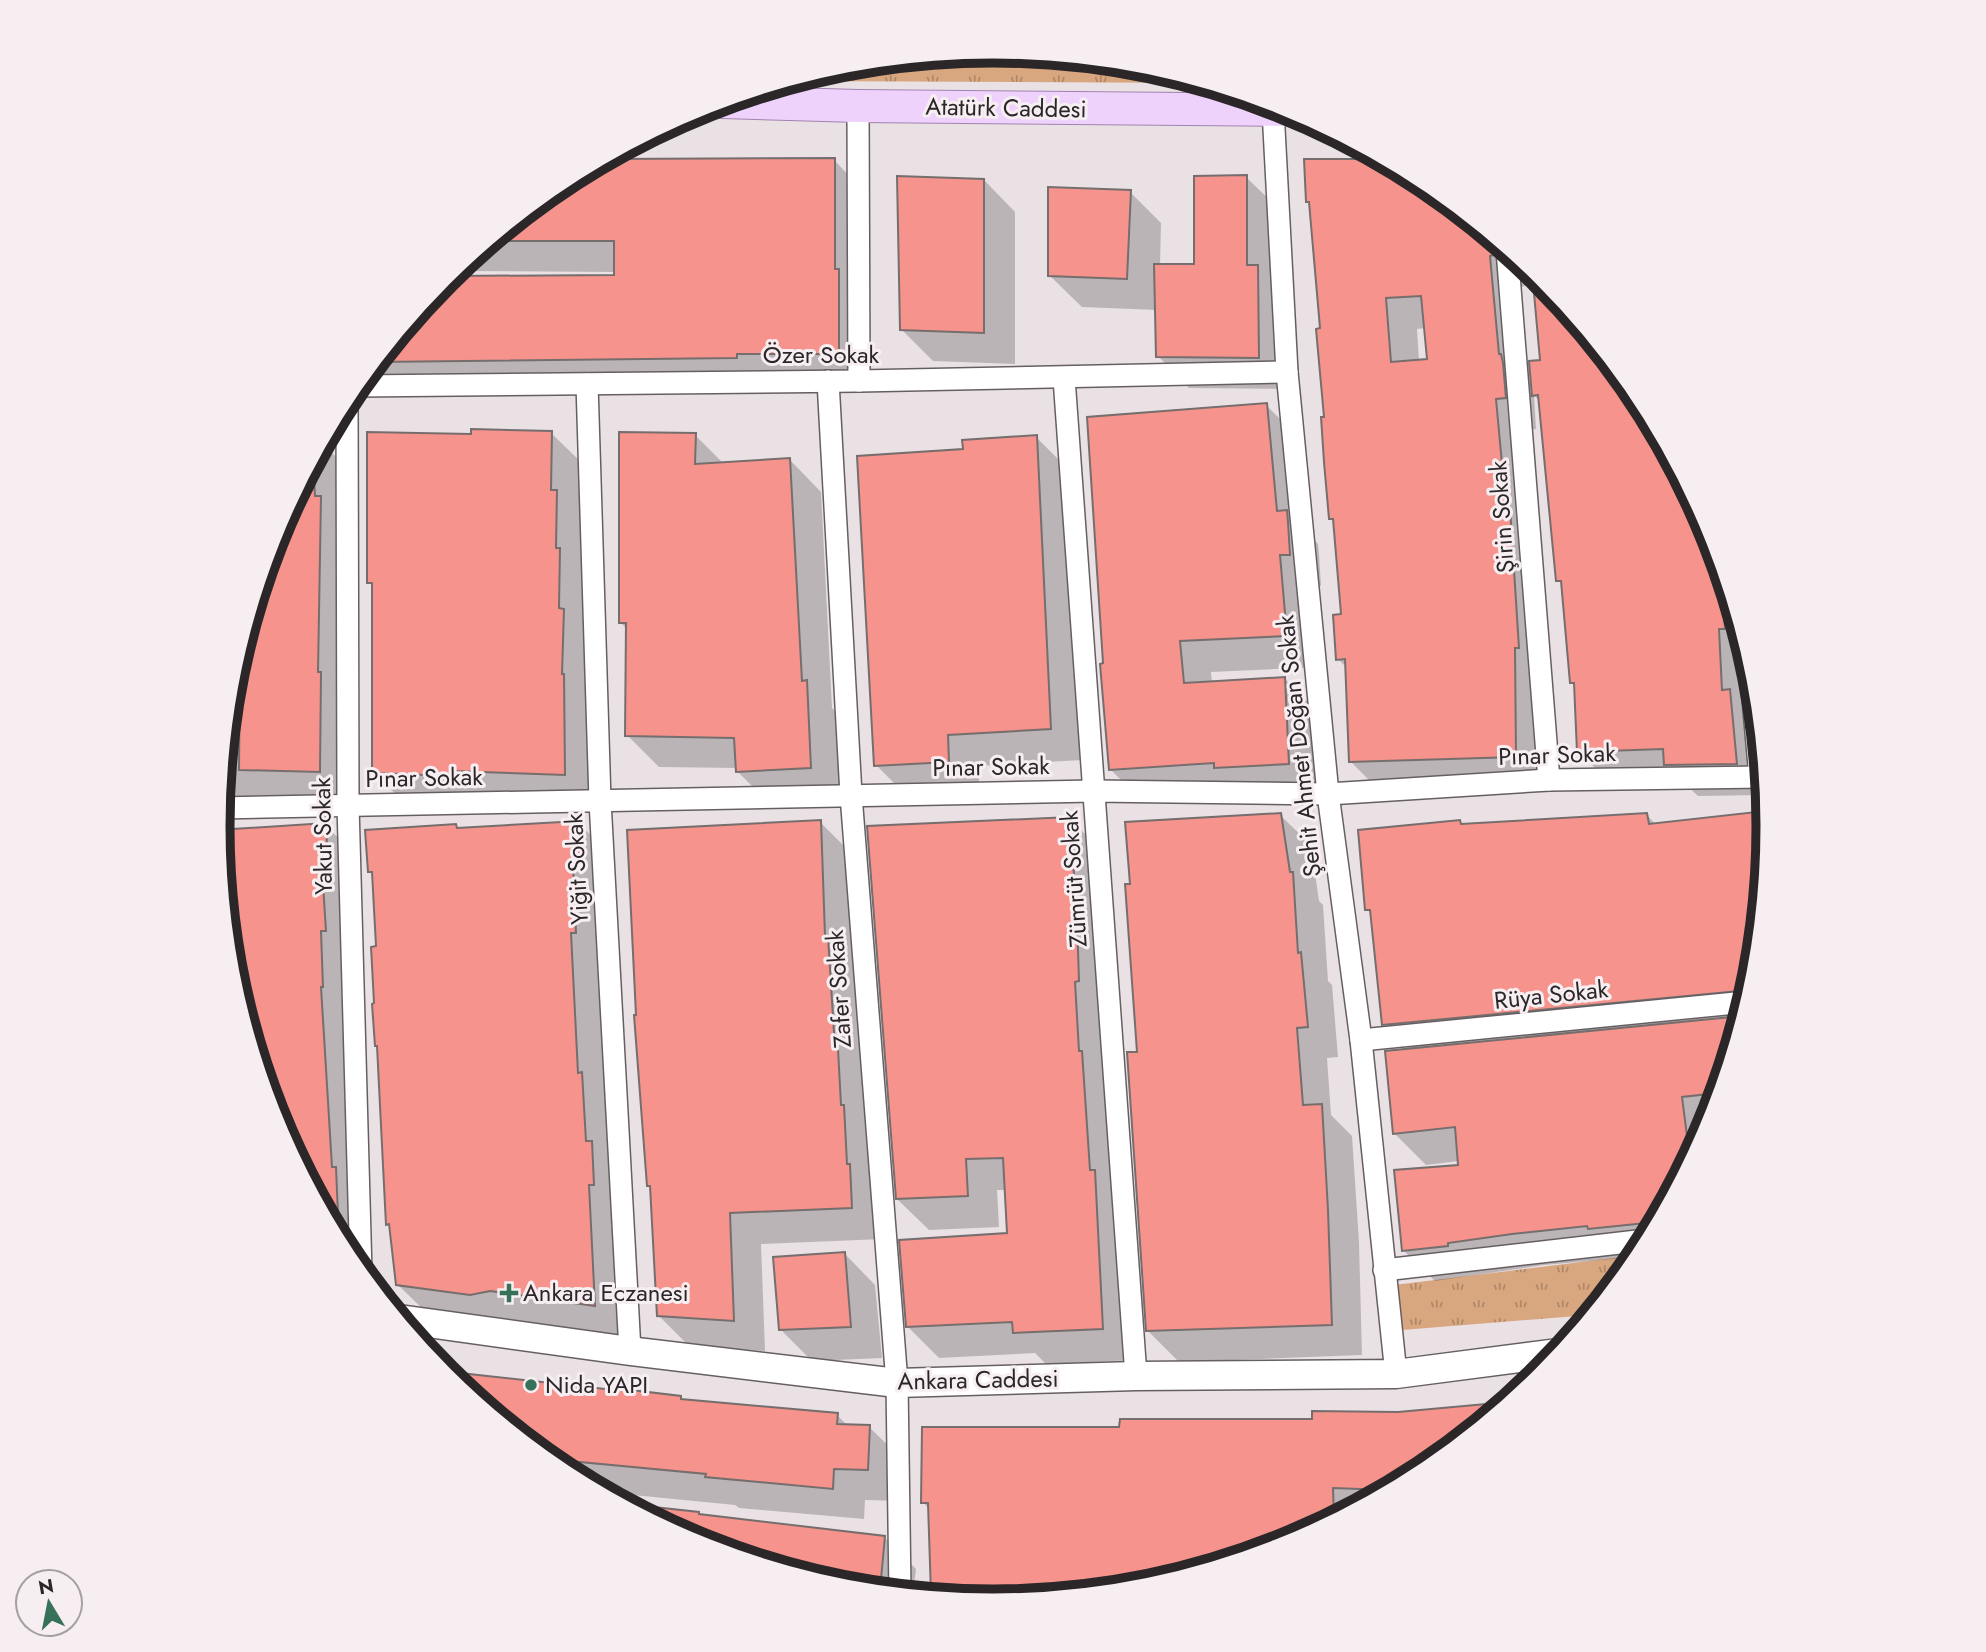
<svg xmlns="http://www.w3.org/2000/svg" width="1986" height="1652" viewBox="0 0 1986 1652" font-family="Jost,sans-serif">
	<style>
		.park { fill: url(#park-tufts) }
		.shadow { fill: #0003; fill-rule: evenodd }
		.building { fill: #f6938c; stroke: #766e6d; stroke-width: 2; fill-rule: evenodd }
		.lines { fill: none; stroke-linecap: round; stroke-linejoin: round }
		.minor-casing { stroke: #665f62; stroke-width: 24 }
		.secondary-casing { stroke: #665f62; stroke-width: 31 }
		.primary-casing { stroke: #a283b0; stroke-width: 34 }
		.minor { stroke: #fff; stroke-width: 21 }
		.secondary { stroke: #fff; stroke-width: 28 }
		.primary { stroke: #eed2fb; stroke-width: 32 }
		.poi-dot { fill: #387159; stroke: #f7eef2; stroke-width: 2.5 }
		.labels { text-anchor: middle; stroke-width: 6; stroke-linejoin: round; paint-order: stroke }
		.street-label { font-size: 24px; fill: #2b2729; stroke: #f7eef2 }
		.poi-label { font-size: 24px; fill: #2b2729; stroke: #f7eef2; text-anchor: start }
		.rim { fill: none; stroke: #2b2729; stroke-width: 9 }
	</style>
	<defs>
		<pattern id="park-tufts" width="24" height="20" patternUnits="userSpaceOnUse" patternTransform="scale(1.75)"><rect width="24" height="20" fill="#d9a77f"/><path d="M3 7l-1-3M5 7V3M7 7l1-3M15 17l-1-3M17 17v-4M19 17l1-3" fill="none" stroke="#b08868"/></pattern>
	</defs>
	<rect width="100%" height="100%" fill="#eae1e5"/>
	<g class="park">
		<path d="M972 53 1028 54 1145 66 1201 83 791 81 842 66Z"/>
		<path d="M1639 1255 1590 1315 1390 1331 1386 1286Z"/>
	</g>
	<g class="shadow">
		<path d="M834 160 865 192V298L870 302V385L350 394 445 278 563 181 601 161ZM456 271 615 272V277L456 278Z"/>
		<path d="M1386 161 1424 182 1523 263 1525 286 1521 287 1527 363 1542 362 1534 272 1638 396 1709 530 1750 664 1765 795 1698 796 1682 781 1610 783 1578 751 1576 686 1572 682 1563 586 1558 580 1541 403 1534 395 1536 429 1527 430 1547 788 1382 793 1351 762 1347 668 1338 659 1343 616 1335 522 1330 518 1322 330ZM1426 328 1429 361H1419L1417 329Z"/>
		<path d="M1246 177 1278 208 1289 389 1189 388 1158 356 1157 310 1082 307 1050 276 1130 192 1161 223 1160 266H1195Z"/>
		<path d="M984 180 1015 212V364L933 361 901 329Z"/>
		<path d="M1266 405 1298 437 1307 532 1318 544 1319 554 1321 586H1311L1318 667 1211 672 1212 683 1284 678 1316 710 1320 795 1142 801 1111 770Z"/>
		<path d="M551 433 583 464 596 805 406 804 374 773V587L369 582 473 436Z"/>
		<path d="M695 435 724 464 790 460 821 492 832 708 838 714 841 799 769 803 738 772V768L659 767 627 735 628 630 621 623Z"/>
		<path d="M1036 437 1068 469 1082 760 978 766 980 793 908 797 876 765 965 450Z"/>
		<path d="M323 444 343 464 350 803 220 799 233 674 277 529Z"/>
		<path d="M1767 814 1768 826 1753 978 1709 1123 1637 1257 1544 1265 1435 1281 1403 1250 1460 1166 1459 1161 1426 1165 1394 1133 1410 1050 1384 1024 1373 915 1367 909 1459 822 1464 826 1647 815 1656 825Z"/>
		<path d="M1280 815 1311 845 1319 901 1323 905 1328 981 1332 985 1338 1057 1327 1058 1331 1115 1352 1136 1359 1242 1362 1355 1179 1362 1148 1331 1138 1053Z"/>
		<path d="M1069 818 1101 850 1134 1360 1046 1364 1035 1353 939 1358 907 1326 1009 1235 1007 1190H997L999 1227 929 1230 897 1199Z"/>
		<path d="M578 822 609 854 626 1337 430 1316 398 1285 391 1228 388 1224 374 1005 378 948 374 875 370 872 456 826 459 829Z"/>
		<path d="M820 822 852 854 883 1239 761 1244 765 1351 690 1347 658 1315 652 1189 649 1186Z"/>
		<path d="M325 825 357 856 370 1283 348 1256 277 1122 233 977 218 827 223 831Z"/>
		<path d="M844 1253 875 1285 882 1358 812 1361 781 1330Z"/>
		<path d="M444 1373 681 1398 684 1401 837 1415 848 1426 869 1427 901 1458 899 1501 865 1500 864 1519 739 1508 735 1505 602 1492 562 1470Z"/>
		<path d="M1504 1404 1423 1471 1289 1542 1144 1586 993 1601 933 1595 930 1510 923 1502 1121 1429 1314 1421Z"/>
		<path d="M632 1508 698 1513 702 1516 884 1537 916 1569 913 1593 841 1586 696 1542Z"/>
	</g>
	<g class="building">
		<path d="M835 158V269H839V354H737V358L376 362 447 276 614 275V241H490L563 181 605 159Z"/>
		<path d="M1304 159H1382L1424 182 1493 239 1494 255 1490 256 1499 354H1501L1503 363 1506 398 1496 399 1506 507H1510L1519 648H1515L1516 757 1349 762 1345 659 1336 660 1333 615 1341 614 1333 519H1329L1324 462 1321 417H1324L1316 329 1320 328 1309 202H1306ZM1421 296 1427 359 1391 362 1386 298Z"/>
		<path d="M1247 175V265H1258L1259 358 1156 357 1154 264H1194V176Z"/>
		<path d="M897 176 984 179V333L900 330Z"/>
		<path d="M1048 187 1131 190 1127 279 1048 276Z"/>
		<path d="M1532 271 1541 278 1638 396 1709 530 1719 563 1725 629H1719L1722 690 1730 689 1737 764 1664 765 1663 749 1577 752 1574 683H1570L1561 581H1556L1538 395 1532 396 1529 361 1540 360Z"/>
		<path d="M1267 403 1277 511 1287 510 1288 522 1290 555H1280L1287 636 1180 641 1184 683 1285 677 1289 764 1214 768V763L1109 770 1100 664 1103 663 1087 417Z"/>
		<path d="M471 429 552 431 551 490H557L556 548H560L559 608 564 609 562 674H564L565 775 453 771V776L372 773V583H367V432L471 434Z"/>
		<path d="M619 432 696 433 695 464 790 458 802 681 807 680 811 768 736 772 734 738 625 736 626 623H619Z"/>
		<path d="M1037 435 1051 729 948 735 949 762 874 766 857 456 963 449 962 440Z"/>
		<path d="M313 461 315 496H321L318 672H321L320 772 239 770 240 650 277 529Z"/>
		<path d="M1765 811 1767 836 1753 978 1750 990 1382 1025 1370 910H1365L1358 830 1460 820 1461 824 1647 813 1649 824Z"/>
		<path d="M1281 813 1290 872H1293L1298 953 1301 952 1308 1027 1297 1028 1303 1105 1322 1104 1328 1210 1332 1325 1146 1331 1127 1052H1137L1125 884H1130L1125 822Z"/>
		<path d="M1070 817 1077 919 1079 981 1075 982 1079 1051H1082L1090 1170H1095L1103 1329 1013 1333 1012 1322 906 1327 899 1240 1007 1233 1003 1158 966 1159 968 1196 896 1199 867 826Z"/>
		<path d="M821 820 825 936H828L835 1049H838L841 1105H844L847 1164H850L852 1208 730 1213 734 1321 657 1316 650 1186H647L634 1015H636L627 830Z"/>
		<path d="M579 821 581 865H573L576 933H571L578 1073 582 1072 586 1141H592L594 1185H589L595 1306 490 1291 470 1295 396 1285 389 1224 386 1225 377 1046H375L372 1004 374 1003 371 947 376 946 372 872H368L365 830 456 824 457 828Z"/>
		<path d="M326 823 328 868H322L326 931H321L323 987H321L332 1167H336L339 1239 277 1122 233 977 218 830Z"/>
		<path d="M1742 1016 1718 1093 1682 1097 1690 1159 1656 1222 1588 1229 1587 1226 1512 1234 1448 1243V1246L1402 1251 1394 1170 1458 1165 1455 1127 1393 1134 1385 1051Z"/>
		<path d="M845 1252 851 1327 779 1330 773 1257Z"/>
		<path d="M442 1371 614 1390V1388L681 1396V1399L838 1413 837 1424 870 1425 868 1470 834 1469 833 1489 705 1477 706 1474 548 1459Z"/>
		<path d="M1508 1402 1423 1471 1388 1490 1333 1488 1334 1518 1289 1542 1144 1586 993 1601 931 1595 928 1503H921L922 1427H1119L1120 1419H1312V1411L1398 1412Z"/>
		<path d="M626 1504 699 1512V1514L885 1536 880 1590 841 1586 696 1542Z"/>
	</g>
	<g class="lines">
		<g class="minor-casing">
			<g id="minor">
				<path d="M858 106 859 381"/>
				<path d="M1273 110 1287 372 1328 794 1361 1040 1396 1374"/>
				<path d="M1507 250 1549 780"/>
				<path d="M1064 378 1136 1376"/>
				<path d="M828 381 851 795 897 1383 900 1592"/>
				<path d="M587 384 600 801 630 1351"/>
				<path d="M356 386 859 381 1287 372"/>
				<path d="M347 398 348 805 361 1272"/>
				<path d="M1750 665 1760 777"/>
				<path d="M219 808 1094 791 1328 794 1549 780 1763 777"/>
				<path d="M1361 1040 1746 1002"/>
				<path d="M1384 1270 1646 1240"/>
			</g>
		</g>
		<g class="secondary-casing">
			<path id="secondary" d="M399 1319 630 1351 897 1383 1136 1376 1396 1374 1558 1353"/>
		</g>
		<g class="primary-casing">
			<path id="primary" d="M722 102 858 106 1291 110"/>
		</g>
		<use href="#minor" class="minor"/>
		<use href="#secondary" class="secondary"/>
		<use href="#primary" class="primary"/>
	</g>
	<g class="poi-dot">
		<path d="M505.5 1282.5h7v7h7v7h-7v7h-7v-7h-7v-7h7z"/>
		<circle cx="531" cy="1385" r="7"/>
	</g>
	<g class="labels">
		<g class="street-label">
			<text transform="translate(1006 108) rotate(1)" y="8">Atatürk Caddesi</text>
			<text x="821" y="363">Özer Sokak</text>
			<text transform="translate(1502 517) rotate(-94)" y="8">Şirin Sokak</text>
			<text transform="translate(1299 746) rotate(-96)" y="8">Şehit Ahmet Doğan Sokak</text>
			<text transform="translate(1557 755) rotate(-2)" y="8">Pınar Sokak</text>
			<text transform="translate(991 767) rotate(-1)" y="8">Pınar Sokak</text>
			<text transform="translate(424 778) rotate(-1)" y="8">Pınar Sokak</text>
			<text transform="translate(323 836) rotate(-91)" y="8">Yakut Sokak</text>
			<text transform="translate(577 869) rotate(-93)" y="8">Yiğit Sokak</text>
			<text transform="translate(1074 879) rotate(-94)" y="8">Zümrüt Sokak</text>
			<text transform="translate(839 989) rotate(-94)" y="8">Zafer Sokak</text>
			<text transform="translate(1551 995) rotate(-6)" y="8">Rüya Sokak</text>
			<text transform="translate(978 1380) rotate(-1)" y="8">Ankara Caddesi</text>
		</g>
		<g class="poi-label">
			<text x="523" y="1301">Ankara Eczanesi</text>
			<text x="545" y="1393">Nida YAPI</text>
		</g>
	</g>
	<path d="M0 0H1986V1652H0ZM230 826a763 763 0 1 1 1526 0a763 763 0 1 1-1526 0Z" fill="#f7eef2" fill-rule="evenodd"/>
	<path class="rim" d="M230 826a763 763 0 1 1 1526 0a763 763 0 1 1-1526 0Z"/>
	<g transform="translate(49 1603) rotate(350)"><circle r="33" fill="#f7eef2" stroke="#a59ea2" stroke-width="2"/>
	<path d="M0-5L12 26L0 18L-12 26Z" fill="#387159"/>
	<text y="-10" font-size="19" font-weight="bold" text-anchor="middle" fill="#2b2729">N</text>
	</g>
</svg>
